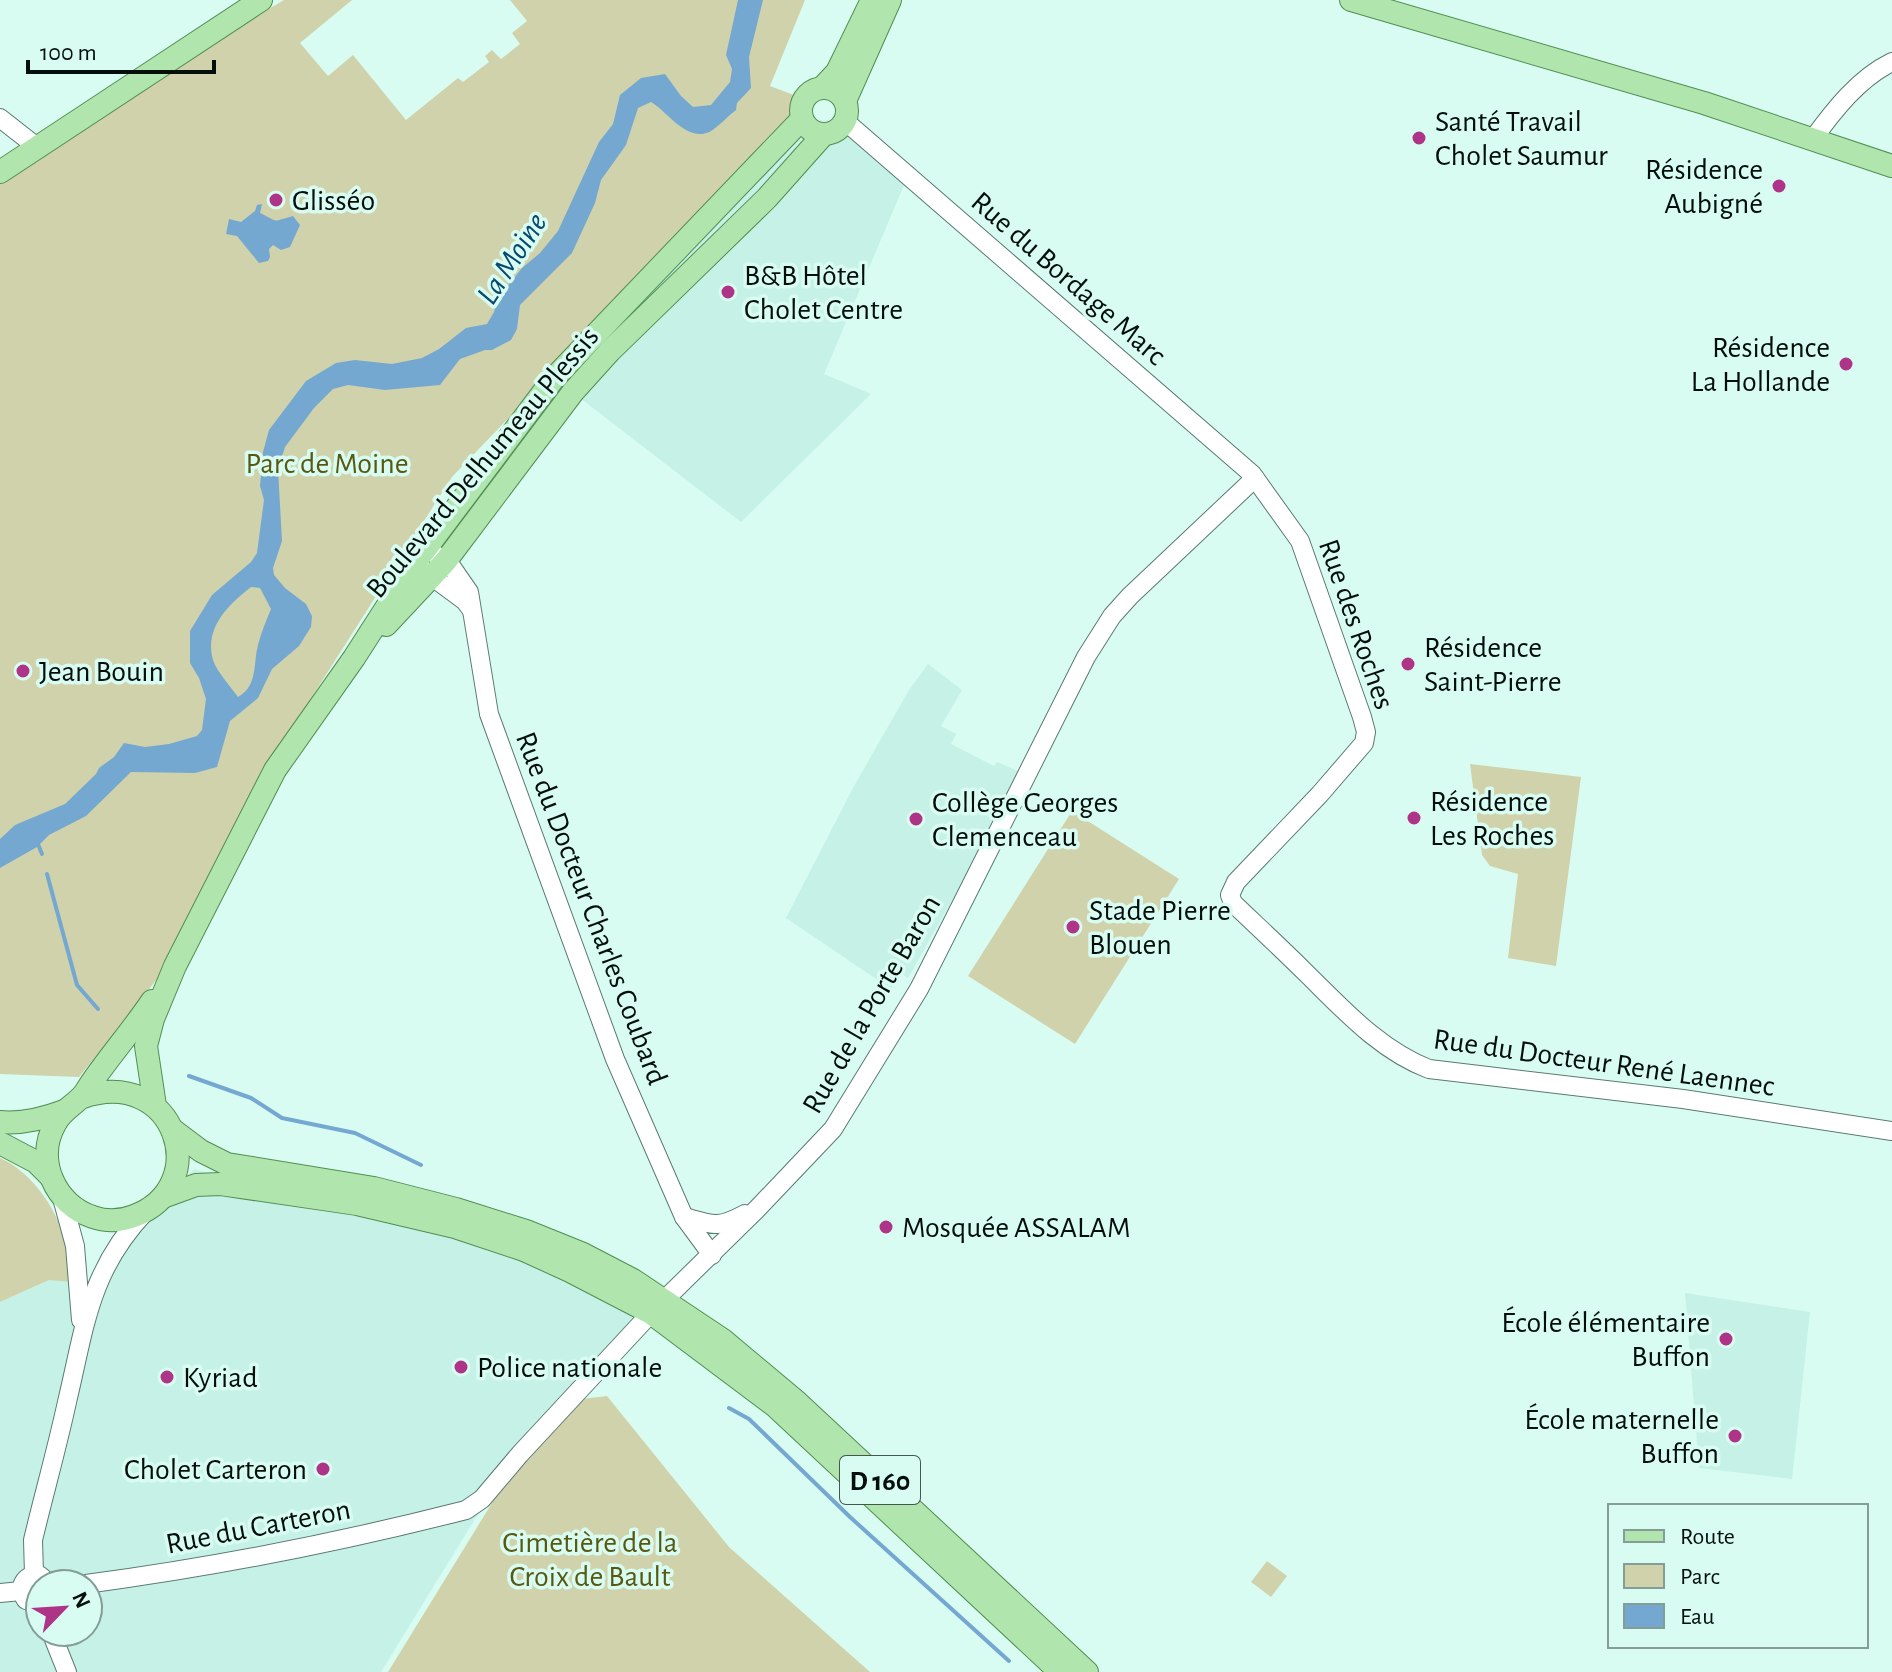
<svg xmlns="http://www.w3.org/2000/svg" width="1892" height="1672" viewBox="0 0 1892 1672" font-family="'Alegreya Sans',sans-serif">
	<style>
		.built { fill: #c5f1e6; fill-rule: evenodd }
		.green { fill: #d0d2ab }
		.water { fill: #74a8d1; fill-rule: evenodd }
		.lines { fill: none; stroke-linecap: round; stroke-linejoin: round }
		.stream { stroke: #74a8d1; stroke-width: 4 }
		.minor-casing { stroke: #5a7a71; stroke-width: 20 }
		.major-casing { stroke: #518e52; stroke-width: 24 }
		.minor { stroke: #fff; stroke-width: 18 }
		.major { stroke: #b0e5ae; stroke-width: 22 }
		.poi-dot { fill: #ae3488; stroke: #d9fcf2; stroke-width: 3 }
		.labels { text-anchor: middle; stroke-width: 7; stroke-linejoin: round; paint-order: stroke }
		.shield { fill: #d9fcf2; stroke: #445651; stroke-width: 2 }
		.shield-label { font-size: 28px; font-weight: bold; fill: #040f0c }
		.poi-label { font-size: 30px; fill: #040f0c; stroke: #d9fcf2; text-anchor: start }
		.street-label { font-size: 30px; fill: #040f0c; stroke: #d9fcf2 }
		.park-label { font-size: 30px; fill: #585811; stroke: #d9fcf2 }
		.water-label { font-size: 32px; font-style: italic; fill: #07486f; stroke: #d9fcf2 }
	</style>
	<rect width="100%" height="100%" fill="#d9fcf2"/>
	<g class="built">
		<path d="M805 126 810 131 823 136 844 130 907 178 824 374 871 394 741 522 554 378Z"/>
		<path d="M928 664 962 690 941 726 956 734 951 744 994 766 997 762 1020 772 979 853 908 978 900 973 891 989 786 918 854 786 909 690Z"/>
		<path d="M194 1169 226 1178 302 1186 659 1306 483 1506 381 1672H0V1302L49 1280 91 1283ZM40 1584H88V1632H40Z"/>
		<path d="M1685 1293 1810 1312 1792 1479 1699 1468Z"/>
	</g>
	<g class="green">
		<path d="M284 0H352L300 43 328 76 353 55 406 120 458 78 463 82 489 62 485 56 492 50 501 59 520 44 512 33 527 21 510 0H805L770 86 802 98 798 107 799 115 452 477 278 750 157 979 79 1077 0 1074V184L88 115Z"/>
		<path d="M1470 764 1581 777 1556 966 1508 958 1518 874 1490 866 1482 855Z"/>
		<path d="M1072 811 1179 879 1075 1044 968 976Z"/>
		<path d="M0 1158C30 1171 55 1206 64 1237 68 1251 68 1267 71 1282L49 1280 0 1302Z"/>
		<path d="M607 1396 729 1547 870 1672H388L500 1490 582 1399Z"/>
		<path d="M1267 1561 1287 1576 1271 1597 1251 1582Z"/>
	</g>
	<g class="water">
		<path d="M738 0H763L749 57 751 88 737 103 736 110C728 116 719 126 711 131 688 144 668 112 651 102L638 108 626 145 601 180 595 203 572 253 520 305 517 329 511 340 492 350H485L460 359 440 385 385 390 348 385 333 389 314 408 285 447 278 469 282 541 273 568 274 575 285 588 306 604 312 616 311 627 299 646 272 669 258 698 230 721 217 767 195 773 131 772 86 816 49 835 37 847 0 868V839L15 825 65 804 96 774 99 768 114 757 124 743 145 747 169 744 197 736 202 730 206 699 199 678 190 663V631L212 595 251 562 257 553 264 500 260 486 263 452 269 430 306 381 336 363 355 360 392 364 422 358 439 349 466 328 487 324 494 312 497 299 522 268 540 253 558 231 599 142 613 124 620 95 641 78 665 74 681 96 693 107 711 105 730 82 732 69 726 55ZM251 587 260 588 271 609C266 621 261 633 258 645 253 664 258 686 238 697 231 687 217 672 213 660 204 628 228 605 251 587Z"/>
		<path d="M262 204 260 213C281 223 270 222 293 216L300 225 290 247 281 250 273 245 269 249 270 257 268 261 259 263 237 236 226 234 229 219 241 222 255 211 257 205Z"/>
	</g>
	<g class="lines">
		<g class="stream">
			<path d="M37 842 42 854"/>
			<path d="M47 874 77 985 98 1009"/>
			<path d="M189 1076 251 1098 282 1118 355 1133 421 1165"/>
			<path d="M729 1408 749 1419 850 1517 1009 1661"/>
		</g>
		<g class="minor-casing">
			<g id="minor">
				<path d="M0 118 37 147"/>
				<path d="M845 121 1252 474 1300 541 1362 717 1366 732 1364 743 1320 794 1236 882 1230 895 1233 903C1257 926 1281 948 1304 971 1342 1008 1379 1050 1429 1069L1683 1099 1892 1131"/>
				<path d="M1813 139C1834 110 1859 78 1892 62"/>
				<path d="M436 555 451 566 469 592 489 714 615 1059 684 1217 712 1255"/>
				<path d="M423 570 465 601 471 609"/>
				<path d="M62 1198 75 1246 81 1320"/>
				<path d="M684 1217C713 1225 717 1229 745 1214"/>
				<path d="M34 1574 33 1540C44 1494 57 1448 67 1402 85 1327 89 1271 145 1212"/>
				<path d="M86 1584C214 1567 341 1542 466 1510L482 1499 520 1454 651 1313 756 1210 833 1129 919 989 1086 657 1112 616 1130 596 1255 478"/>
				<path d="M0 1593 21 1591"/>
				<path d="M40 1604 26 1600C17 1587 24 1575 39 1575L50 1584"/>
				<path d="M51 1632 67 1672"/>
			</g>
		</g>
		<g class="major-casing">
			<g id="major">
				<path d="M1351 0 1704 103 1892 166"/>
				<path d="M822 88 837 72 872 0"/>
				<circle cx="824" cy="111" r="23"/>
				<path d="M845 101 890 0"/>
				<path d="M0 172 261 0"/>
				<path d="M386 625 445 562 573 392 610 351 767 198 824 134"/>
				<path d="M83 1097C176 1066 214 1186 134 1216 121 1221 107 1222 93 1217 55 1205 35 1160 55 1124 62 1110 75 1105 84 1094 88 1089 90 1084 94 1079 113 1052 134 1028 152 1001"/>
				<path d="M155 1106 146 1046 153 1019 175 966 275 770 354 658 415 563 554 378 802 119"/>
				<path d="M0 1122C22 1124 43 1119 64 1111"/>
				<path d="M173 1130 201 1151 227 1164 374 1188 456 1209 526 1231 583 1254 633 1280 723 1340 797 1402 1087 1672"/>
				<path d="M0 1143 36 1162 50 1176"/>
				<path d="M163 1197 196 1185 220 1184 357 1204 455 1227 524 1250 570 1271 651 1313 775 1406 1060 1672"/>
			</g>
		</g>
		<use href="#minor" class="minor"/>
		<use href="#major" class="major"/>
	</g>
	<g class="poi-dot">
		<circle cx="1419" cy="138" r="8"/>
		<circle cx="1779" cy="186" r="8"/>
		<circle cx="276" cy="200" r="8"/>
		<circle cx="728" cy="292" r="8"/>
		<circle cx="1846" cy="364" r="8"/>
		<circle cx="1408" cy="664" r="8"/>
		<circle cx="23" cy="671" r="8"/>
		<circle cx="1414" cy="818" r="8"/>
		<circle cx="916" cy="819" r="8"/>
		<circle cx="1073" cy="927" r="8"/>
		<circle cx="886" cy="1227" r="8"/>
		<circle cx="1726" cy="1339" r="8"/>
		<circle cx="461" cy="1367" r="8"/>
		<circle cx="167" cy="1377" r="8"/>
		<circle cx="1735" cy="1436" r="8"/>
		<circle cx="323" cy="1469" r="8"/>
	</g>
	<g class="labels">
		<rect class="shield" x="840" y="1456" width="80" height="48" rx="6"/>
		<g class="shield-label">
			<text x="880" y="1490">D 160</text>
		</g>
		<g class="poi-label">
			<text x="1435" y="131">Santé Travail<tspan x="1435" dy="34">Cholet Saumur</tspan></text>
			<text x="1763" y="179" text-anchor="end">Résidence<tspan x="1763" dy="34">Aubigné</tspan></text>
			<text x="292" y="210">Glisséo</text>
			<text x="744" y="285">B&amp;B Hôtel<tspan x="744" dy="34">Cholet Centre</tspan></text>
			<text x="1830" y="357" text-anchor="end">Résidence<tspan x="1830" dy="34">La Hollande</tspan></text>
			<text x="1424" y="657">Résidence<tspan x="1424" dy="34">Saint-Pierre</tspan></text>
			<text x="39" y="681">Jean Bouin</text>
			<text x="1430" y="811">Résidence<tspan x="1430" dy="34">Les Roches</tspan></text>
			<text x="932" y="812">Collège Georges<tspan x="932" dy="34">Clemenceau</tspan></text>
			<text x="1089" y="920">Stade Pierre<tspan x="1089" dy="34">Blouen</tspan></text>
			<text x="902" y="1237">Mosquée ASSALAM</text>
			<text x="1710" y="1332" text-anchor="end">École élémentaire<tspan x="1710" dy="34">Buffon</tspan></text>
			<text x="477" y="1377">Police nationale</text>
			<text x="183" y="1387">Kyriad</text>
			<text x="1719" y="1429" text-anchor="end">École maternelle<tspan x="1719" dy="34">Buffon</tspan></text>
			<text x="307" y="1479" text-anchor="end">Cholet Carteron</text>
		</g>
		<g class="street-label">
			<text transform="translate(1069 278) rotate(41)" y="10">Rue du Bordage Marc</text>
			<text transform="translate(482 462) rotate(-50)" y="10">Boulevard Delhumeau Plessis</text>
			<text transform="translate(1357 624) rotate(71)" y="10">Rue des Roches</text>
			<text transform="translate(592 908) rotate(69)" y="10">Rue du Docteur Charles Coubard</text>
			<text transform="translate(871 1004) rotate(-60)" y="10">Rue de la Porte Baron</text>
			<text transform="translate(1604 1062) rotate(8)" y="10">Rue du Docteur René Laennec</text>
			<text transform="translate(258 1526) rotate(-11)" y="10">Rue du Carteron</text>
		</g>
		<g class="park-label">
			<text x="327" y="473">Parc de Moine</text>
			<text x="590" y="1552">Cimetière de la<tspan x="590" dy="34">Croix de Bault</tspan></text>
		</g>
		<g class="water-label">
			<text transform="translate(511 258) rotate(-57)" y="11">La Moine</text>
		</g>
	</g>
	<rect x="1608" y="1504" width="260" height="144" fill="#d9fcf2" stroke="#849d96" stroke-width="2"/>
	<rect x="1624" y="1530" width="40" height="12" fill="#b0e5ae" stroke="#849d96" stroke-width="2"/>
	<text x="1680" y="1544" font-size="24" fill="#040f0c">Route</text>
	<rect x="1624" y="1564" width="40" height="24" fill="#d0d2ab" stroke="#849d96" stroke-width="2"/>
	<text x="1680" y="1584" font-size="24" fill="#040f0c">Parc</text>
	<rect x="1624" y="1604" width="40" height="24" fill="#74a8d1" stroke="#849d96" stroke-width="2"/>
	<text x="1680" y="1624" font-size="24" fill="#040f0c">Eau</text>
	<g transform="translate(64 1608) rotate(65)"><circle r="38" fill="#d9fcf2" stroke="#849d96" stroke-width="2"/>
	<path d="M0-6L14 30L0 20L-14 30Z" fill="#ae3488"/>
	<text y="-12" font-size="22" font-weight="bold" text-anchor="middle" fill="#040f0c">N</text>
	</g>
	<path d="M28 60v12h186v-12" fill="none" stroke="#040f0c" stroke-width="4"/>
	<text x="40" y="60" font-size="24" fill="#040f0c" stroke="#d9fcf2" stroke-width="6" paint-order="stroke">100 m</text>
</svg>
